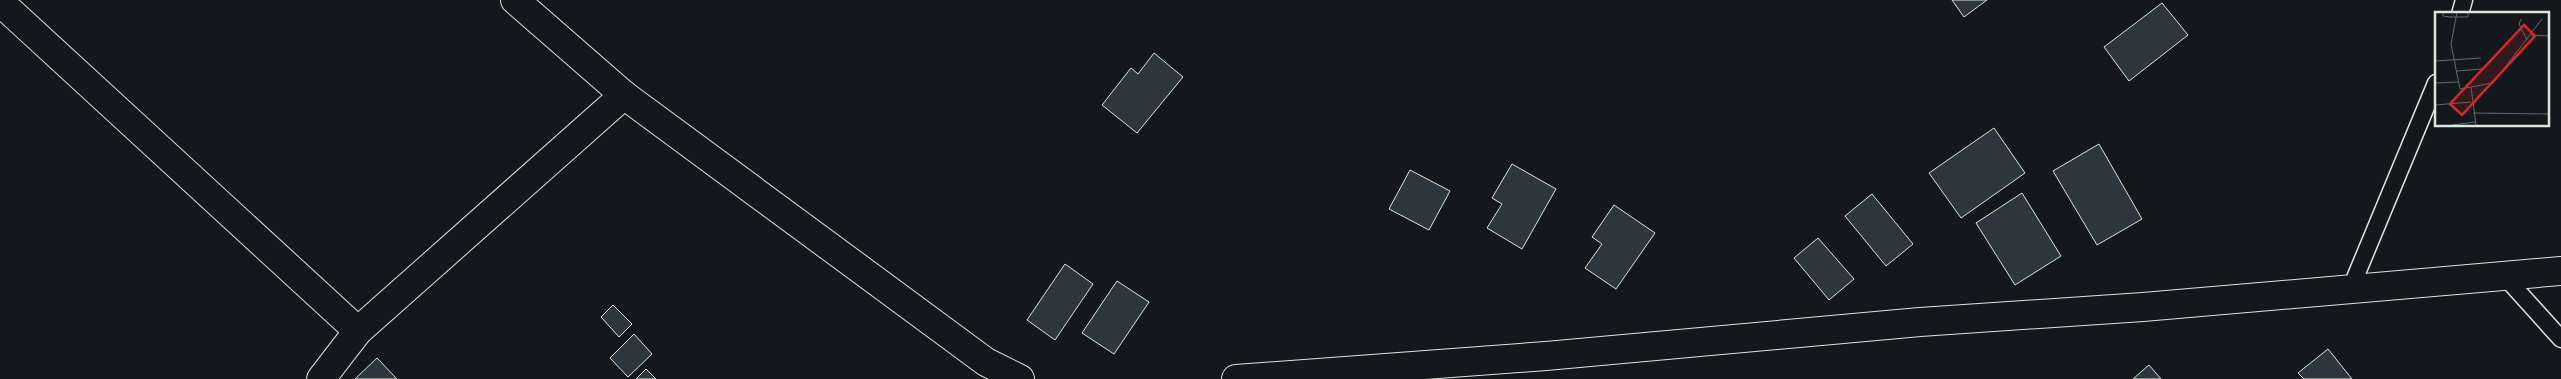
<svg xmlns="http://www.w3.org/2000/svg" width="2561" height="379" viewBox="0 0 2561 379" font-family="'Alegreya Sans',sans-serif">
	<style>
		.building { fill: #2c363c; stroke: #d8e6dc }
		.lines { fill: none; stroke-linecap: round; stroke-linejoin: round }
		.service-casing { stroke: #d8e6dc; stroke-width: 19 }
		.minor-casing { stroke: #d8e6dc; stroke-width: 30 }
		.service { stroke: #14181c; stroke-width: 16 }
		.minor { stroke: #14181c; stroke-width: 28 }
		.inset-road { fill: none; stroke: #626a69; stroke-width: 1 }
		.view { fill: #d62828; fill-opacity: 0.15; stroke: #d62828; stroke-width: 2.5 }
		.inset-edge { fill: none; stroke: #d8e6dc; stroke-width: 2.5 }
	</style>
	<rect width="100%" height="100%" fill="#14181c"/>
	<g class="building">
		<path d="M1952 0H1987L1964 17Z"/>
		<path d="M2162 3 2188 35 2129 81 2104 47Z"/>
		<path d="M1154 53 1183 77 1137 133 1102 105 1131 68 1138 74Z"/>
		<path d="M1994 128 2025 173 1961 218 1929 173Z"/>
		<path d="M2099 144 2142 219 2097 245 2053 171Z"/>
		<path d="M1512 164 1556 189 1522 249 1487 228 1502 204 1492 198Z"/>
		<path d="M1410 170 1450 191 1429 230 1389 209Z"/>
		<path d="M2022 193 2061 256 2015 285 1976 223Z"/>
		<path d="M1872 194 1913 244 1886 266 1845 216Z"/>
		<path d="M1614 205 1655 233 1616 289 1585 268 1602 244 1592 237Z"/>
		<path d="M1818 238 1854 279 1829 300 1794 258Z"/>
		<path d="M1065 264 1093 284 1055 340 1027 320Z"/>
		<path d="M1117 281 1149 302 1114 354 1082 333Z"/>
		<path d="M613 305 632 324 619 337 601 317Z"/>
		<path d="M634 334 652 354 628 377 610 358Z"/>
		<path d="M2328 349 2352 379H2304L2298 373Z"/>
		<path d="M377 358 397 379H355Z"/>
		<path d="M2149 365 2161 379H2133Z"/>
		<path d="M646 369 656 379H636Z"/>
	</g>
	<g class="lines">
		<g class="service-casing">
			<g id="service">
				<path d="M2460 14 2464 0"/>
				<path d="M2506 278 2561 339"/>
				<path d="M2350 290 2436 83"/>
			</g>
		</g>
		<g class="minor-casing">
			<g id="minor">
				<path d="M515 0 624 95 986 362 1020 379"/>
				<path d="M0 2 358 331"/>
				<path d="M321 379 358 331 624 95"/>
				<path d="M1236 379 1546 356 1920 322 2143 307 2561 271"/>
			</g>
		</g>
		<use href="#service" class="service"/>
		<use href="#minor" class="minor"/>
	</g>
	<g transform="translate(2435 12)">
		<rect width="114" height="114" fill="#14181c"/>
		<path class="inset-road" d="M8 0V4L15 5H33V0M22 0 16 32 25 77 58 71 107 7M86 7 84 12 92 28M96 23 114 24M0 49 46 46M22 59 47 57M0 71 24 70M36 75 41 113M0 93 36 90M38 101 114 102M17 113 40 110"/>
		<path class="view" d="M89 13 100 24 27 103 15 92Z"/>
		<rect width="114" height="114" class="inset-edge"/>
	</g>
</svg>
